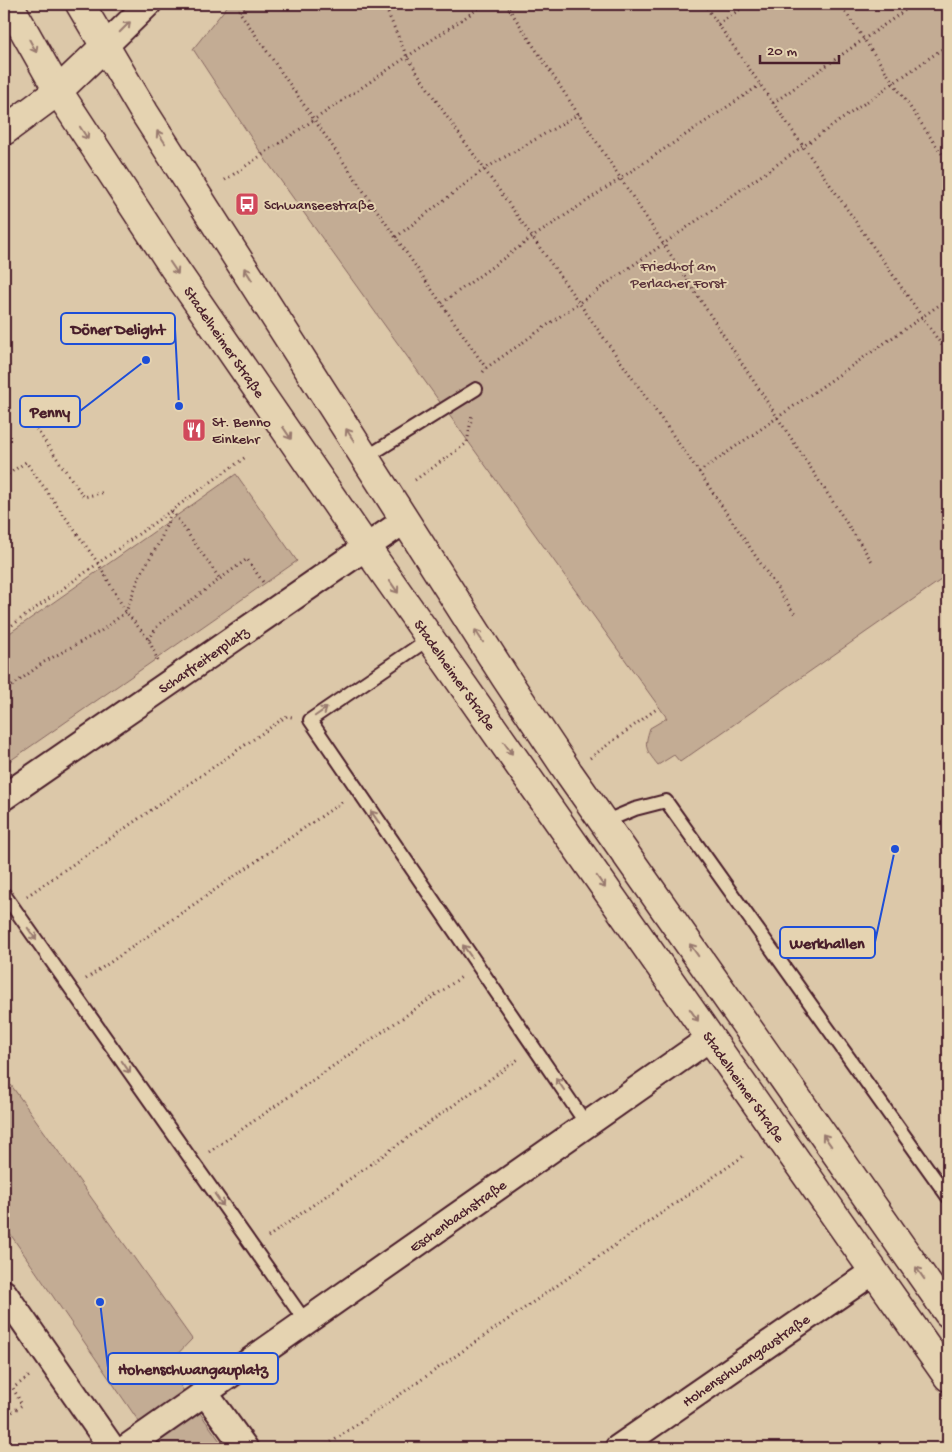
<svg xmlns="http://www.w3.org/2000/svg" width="952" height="1452" viewBox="0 0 952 1452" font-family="'Gochi Hand',sans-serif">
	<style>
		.green { fill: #c3ac94; stroke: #866660 }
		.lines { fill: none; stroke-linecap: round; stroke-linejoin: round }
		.lane-casing { stroke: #4a1f2b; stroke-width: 16 }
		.street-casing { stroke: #4a1f2b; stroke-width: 29 }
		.secondary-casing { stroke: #4a1f2b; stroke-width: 31 }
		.path { stroke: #4a1f2b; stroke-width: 3; stroke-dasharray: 1 4; stroke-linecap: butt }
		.lane { stroke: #e5d3b1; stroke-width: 12 }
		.street { stroke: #e5d3b1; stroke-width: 25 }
		.secondary { stroke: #e5d3b1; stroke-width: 28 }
		.oneway { stroke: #98796e }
		.labels { text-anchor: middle; stroke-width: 4; stroke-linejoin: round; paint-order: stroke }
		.poi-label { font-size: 15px; fill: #4a1f2b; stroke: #e5d3b1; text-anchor: start }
		.park-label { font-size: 15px; fill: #5c343b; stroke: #e5d3b1 }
		.street-label { font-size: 15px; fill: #4a1f2b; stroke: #e5d3b1 }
		.leader { fill: none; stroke: #1d4ed8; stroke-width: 2 }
		.callout-dot { fill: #1d4ed8; stroke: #e5d3b1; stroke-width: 2 }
		.callout { fill: #e5d3b1; stroke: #1d4ed8; stroke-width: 2 }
		.callout-label { font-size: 16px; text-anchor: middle; font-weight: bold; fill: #4a1f2b }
	</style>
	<rect width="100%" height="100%" fill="#dcc8a9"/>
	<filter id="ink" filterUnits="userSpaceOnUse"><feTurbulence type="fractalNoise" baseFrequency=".02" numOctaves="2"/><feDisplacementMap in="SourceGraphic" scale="10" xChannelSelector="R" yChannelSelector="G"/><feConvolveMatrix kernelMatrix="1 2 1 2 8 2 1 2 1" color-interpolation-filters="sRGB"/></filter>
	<g filter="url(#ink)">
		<g class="green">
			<path d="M229 4H948V575L680 762 674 755 658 765C645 749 644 747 650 728L667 718 263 156 193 49Z"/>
			<path d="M236 474 297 561 4 765V637Z"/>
			<path d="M11 1085 192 1339 166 1366 225 1448H157L4 1225V1090Z"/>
		</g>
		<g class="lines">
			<g class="lane-casing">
				<g id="lane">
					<path d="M365 458 476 389"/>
					<path d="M430 638 310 720 587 1125"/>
					<path d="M604 822 635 809 666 801 948 1197"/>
					<path d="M4 894 305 1321"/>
				</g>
			</g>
			<g class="street-casing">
				<g id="street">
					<path d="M105 46 148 4"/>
					<path id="s1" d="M4 797 404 521"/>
					<path d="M4 1293 112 1448"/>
					<path d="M205 1393 245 1448"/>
					<path id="s2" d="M126 1448 710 1038"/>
					<path id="s3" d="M618 1448 874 1271"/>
				</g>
			</g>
			<g class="secondary-casing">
				<g id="secondary">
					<path id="s4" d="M9 4 58 91 174 268 366 547 948 1377"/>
					<path d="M80 4 144 112 505 677 569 773 948 1313"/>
					<path d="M4 131 58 91 105 46"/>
				</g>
			</g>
			<g class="path">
				<path d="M248 4 239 11 486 368"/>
				<path d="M384 4 407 57 445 114 699 472 796 616"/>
				<path d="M506 4 873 563"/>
				<path d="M704 4 948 354"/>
				<path d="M840 4 948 163"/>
				<path d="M718 24 748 4"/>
				<path d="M773 103 914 4"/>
				<path d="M225 180 485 4"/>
				<path d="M396 237 486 168 579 114"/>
				<path d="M442 303 533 237 760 85"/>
				<path d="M483 372 486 368 948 45"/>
				<path d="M25 404 23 410 84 497 105 492"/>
				<path d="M699 472 948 299"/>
				<path d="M4 477 26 462 98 563 126 612 149 640 158 661"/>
				<path d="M415 480 467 443 472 414"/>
				<path d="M172 511 220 579"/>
				<path d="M4 631 247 456"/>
				<path d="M149 640 158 625 247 559 265 585"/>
				<path d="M4 692 44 662 101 631 126 612 140 575 160 541 172 511"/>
				<path d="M590 758 659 707"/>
				<path d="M27 896 287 716 292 717"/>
				<path d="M86 979 342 802"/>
				<path d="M209 1152 463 976"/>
				<path d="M268 1237 520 1058"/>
				<path d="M4 1418 22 1405 13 1388 31 1375"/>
				<path d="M323 1448 745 1155"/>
			</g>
			<use href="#lane" class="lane"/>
			<use href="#street" class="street"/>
			<use href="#secondary" class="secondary"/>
		</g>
		<defs><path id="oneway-shaft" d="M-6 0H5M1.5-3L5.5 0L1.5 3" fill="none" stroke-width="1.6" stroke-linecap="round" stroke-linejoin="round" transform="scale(1.25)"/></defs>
		<g class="oneway">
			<use href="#oneway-shaft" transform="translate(125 27) rotate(-45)"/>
			<use href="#oneway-shaft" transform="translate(33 46) rotate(61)"/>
			<use href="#oneway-shaft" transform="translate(84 133) rotate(57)"/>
			<use href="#oneway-shaft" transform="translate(161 137) rotate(-123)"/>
			<use href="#oneway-shaft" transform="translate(174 268) rotate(56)"/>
			<use href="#oneway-shaft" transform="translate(248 274) rotate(-122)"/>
			<use href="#oneway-shaft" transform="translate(287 433) rotate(56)"/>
			<use href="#oneway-shaft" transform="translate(350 435) rotate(-123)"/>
			<use href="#oneway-shaft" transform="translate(394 587) rotate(55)"/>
			<use href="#oneway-shaft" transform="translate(479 636) rotate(-123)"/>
			<use href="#oneway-shaft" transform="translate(321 712) rotate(-35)"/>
			<use href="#oneway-shaft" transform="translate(508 748) rotate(55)"/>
			<use href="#oneway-shaft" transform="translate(375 817) rotate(-125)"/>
			<use href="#oneway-shaft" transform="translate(601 882) rotate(55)"/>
			<use href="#oneway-shaft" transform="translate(32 934) rotate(55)"/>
			<use href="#oneway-shaft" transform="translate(694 950) rotate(-125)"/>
			<use href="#oneway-shaft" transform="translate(467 951) rotate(-125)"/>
			<use href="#oneway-shaft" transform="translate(694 1015) rotate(55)"/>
			<use href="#oneway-shaft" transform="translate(126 1067) rotate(55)"/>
			<use href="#oneway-shaft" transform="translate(560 1084) rotate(-124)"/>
			<use href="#oneway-shaft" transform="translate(827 1140) rotate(-125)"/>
			<use href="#oneway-shaft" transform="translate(219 1200) rotate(55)"/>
			<use href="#oneway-shaft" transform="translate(920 1273) rotate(-125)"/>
		</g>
	</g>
	<defs>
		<g id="bus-square" transform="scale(1.25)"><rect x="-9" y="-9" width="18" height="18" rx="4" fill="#d1495b" stroke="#e5d3b1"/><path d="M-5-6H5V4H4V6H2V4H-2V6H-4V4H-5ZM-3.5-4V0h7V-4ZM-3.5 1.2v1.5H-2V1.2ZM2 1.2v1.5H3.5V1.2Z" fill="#fff"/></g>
		<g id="restaurant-square" transform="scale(1.25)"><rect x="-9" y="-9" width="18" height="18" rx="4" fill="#d1495b" stroke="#e5d3b1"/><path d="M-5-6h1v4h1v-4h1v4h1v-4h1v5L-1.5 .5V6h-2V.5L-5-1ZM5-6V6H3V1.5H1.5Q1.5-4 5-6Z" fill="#fff"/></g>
	</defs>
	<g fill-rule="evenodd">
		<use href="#bus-square" x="247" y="204"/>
		<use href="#restaurant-square" x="194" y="430"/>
	</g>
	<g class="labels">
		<g class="poi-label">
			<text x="264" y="209">Schwanseestraße</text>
			<text x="212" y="426">St. Benno<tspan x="212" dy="17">Einkehr</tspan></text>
		</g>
		<g class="park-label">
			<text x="678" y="270">Friedhof am<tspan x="678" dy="17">Perlacher Forst</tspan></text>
		</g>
		<g class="street-label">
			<text dy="5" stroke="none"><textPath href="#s4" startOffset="401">Stadelheimer Straße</textPath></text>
			<text dy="5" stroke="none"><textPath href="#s1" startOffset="242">Scharfreiterplatz</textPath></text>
			<text dy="5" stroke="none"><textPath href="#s4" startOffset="806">Stadelheimer Straße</textPath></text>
			<text dy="5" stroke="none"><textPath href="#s4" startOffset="1309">Stadelheimer Straße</textPath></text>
			<text dy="5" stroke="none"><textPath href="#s2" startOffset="405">Eschenbachstraße</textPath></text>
			<text dy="5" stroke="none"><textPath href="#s3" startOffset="155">Hohenschwangaustraße</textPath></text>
		</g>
	</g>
	<path class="leader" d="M179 406L175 329M146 360L80 411M895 849L875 942M100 1302L108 1368"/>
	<g class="callout-dot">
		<circle cx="179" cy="406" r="5"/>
		<circle cx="146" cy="360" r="5"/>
		<circle cx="895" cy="849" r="5"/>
		<circle cx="100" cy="1302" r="5"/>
	</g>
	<g class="callout">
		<rect x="61" y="313" width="114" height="31" rx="5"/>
		<rect x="20" y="396" width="60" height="31" rx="5"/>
		<rect x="780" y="927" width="95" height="31" rx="5"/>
		<rect x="108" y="1353" width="170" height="31" rx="5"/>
	</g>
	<g class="callout-label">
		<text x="118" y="334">Döner Delight</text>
		<text x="50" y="417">Penny</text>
		<text x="827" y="948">Werkhallen</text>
		<text x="193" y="1374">Hohenschwangauplatz</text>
	</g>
	<rect width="952" height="1452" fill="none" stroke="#e5d3b1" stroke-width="20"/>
	<rect x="10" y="10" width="932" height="1432" fill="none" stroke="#4a1f2b" stroke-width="2" filter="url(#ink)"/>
	<path d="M760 55v8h79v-8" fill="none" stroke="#4a1f2b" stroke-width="2.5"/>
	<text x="767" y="55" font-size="15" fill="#4a1f2b" stroke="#e5d3b1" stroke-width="4" paint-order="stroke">20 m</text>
</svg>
